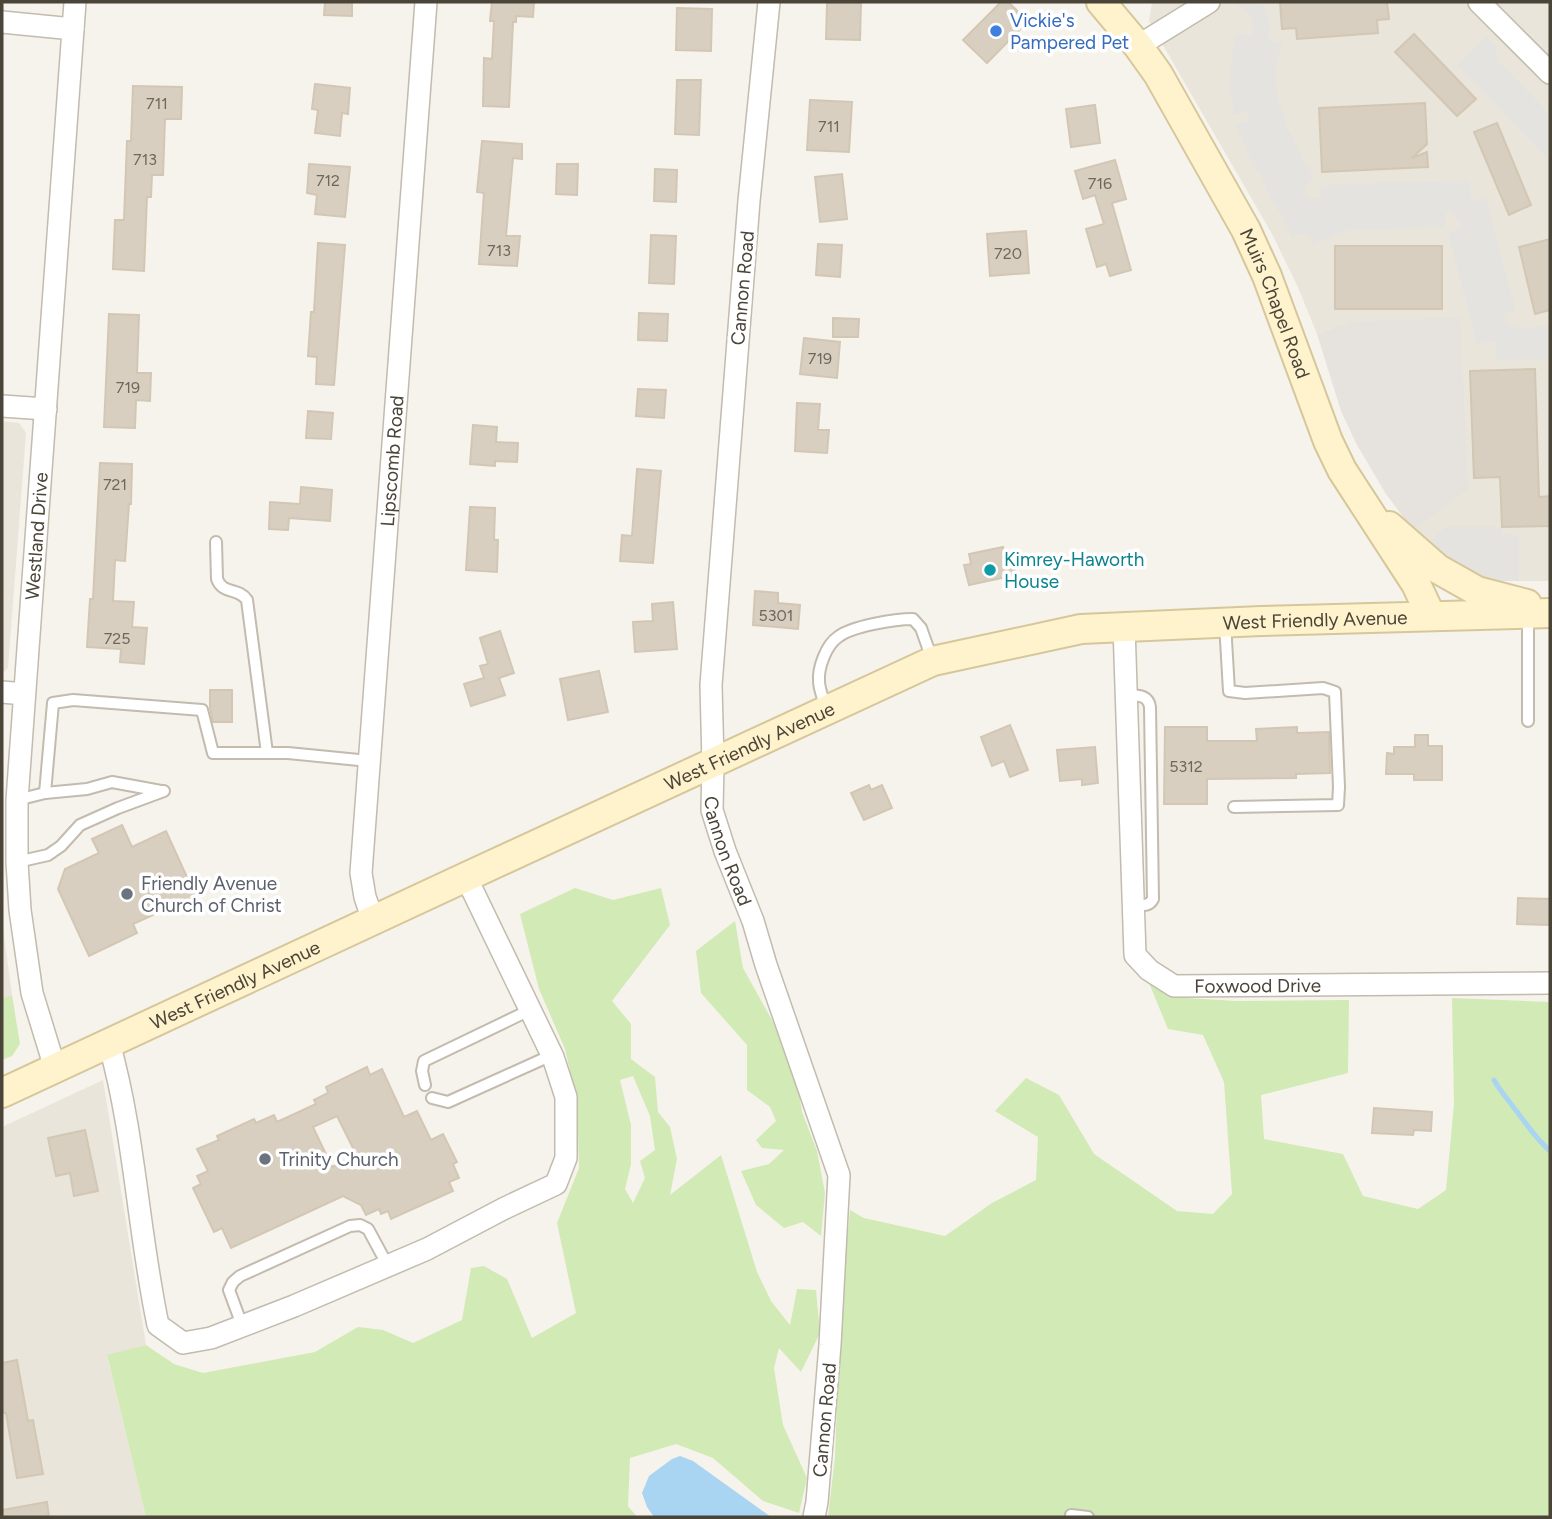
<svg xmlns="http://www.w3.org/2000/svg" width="1552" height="1519" viewBox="0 0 1552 1519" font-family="Figtree,sans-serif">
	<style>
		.residential { fill: #eae5da }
		.industrial { fill: #e6e2dd }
		.green { fill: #d2eab5; fill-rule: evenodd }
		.parking { fill: #e5e3e0 }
		.water { fill: #a9d4f2 }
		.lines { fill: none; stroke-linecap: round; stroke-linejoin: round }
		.stream { stroke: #a9d4f2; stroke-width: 5 }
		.building { fill: #d8cfc1; stroke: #d3c7b4; stroke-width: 2; fill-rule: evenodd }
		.lane-casing { stroke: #c2bbae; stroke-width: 14 }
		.street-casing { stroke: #c2bbae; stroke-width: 24 }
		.secondary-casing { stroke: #d6c79b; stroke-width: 32 }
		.lane { stroke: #fff; stroke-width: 10 }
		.street { stroke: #fff; stroke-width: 21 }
		.secondary { stroke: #fff3cd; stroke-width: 28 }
		.shop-dot { fill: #3f7fe0; stroke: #fff; stroke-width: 2.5 }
		.culture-dot { fill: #0f9aa8; stroke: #fff; stroke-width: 2.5 }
		.worship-dot { fill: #6b7280; stroke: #fff; stroke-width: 2.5 }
		.labels { text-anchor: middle; stroke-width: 7; stroke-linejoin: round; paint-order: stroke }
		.number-label { font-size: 16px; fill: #6e675b }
		.shop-label { font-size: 19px; fill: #366cbe; stroke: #fff; text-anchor: start }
		.street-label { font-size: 19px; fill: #4b4439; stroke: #fff }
		.culture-label { font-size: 19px; fill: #0d838f; stroke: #fff; text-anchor: start }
		.worship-label { font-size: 19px; fill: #5b616d; stroke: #fff; text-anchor: start }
	</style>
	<rect width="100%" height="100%" fill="#f6f3ec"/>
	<g class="residential">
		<path d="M1152 2H1550V581H1498L1458 568 1413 530 1348 322 1317 334 1297 285 1272 234 1149 21Z"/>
		<path d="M2 421 19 423 26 433 8 668 2 674Z"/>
		<path d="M2 921 12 995 2 998Z"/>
		<path d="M103 1080 146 1345 107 1356 146 1517H2V1127Z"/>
	</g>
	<path class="industrial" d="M1460 318 1468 489 1413 530 1386 494 1357 445 1341 411 1317 334 1348 322Z"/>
	<g class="green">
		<path d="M575 888 613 900 661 888 670 925 612 1001 631 1024V1059L655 1077 658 1112 670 1127 677 1159 670 1195 721 1155 757 1272 771 1301 790 1325 797 1289 816 1290 820 1333 801 1372 779 1348 774 1368 783 1425 807 1478 799 1513 763 1501 713 1458 676 1444 630 1458 628 1506 637 1517H146L107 1355 146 1345 174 1364 203 1373 315 1352 358 1327 383 1330 413 1343 462 1320 471 1268 484 1266 507 1279 532 1338 576 1313 557 1223 579 1168 577 1101 565 1049 539 989 520 914ZM633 1076 650 1116 655 1150 640 1161 645 1178 633 1203 625 1189 631 1164V1125L620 1080Z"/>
		<path d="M735 921 743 968 773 1022 798 1086 802 1112 817 1151 825 1193 821 1236 803 1222 784 1228 756 1205 741 1171 769 1164 784 1150 762 1148 756 1140 776 1121 770 1107 747 1090V1045L701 993 696 951Z"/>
		<path d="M1149 983 1170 997 1236 1001 1349 1000 1348 1073 1261 1095 1264 1139 1343 1154 1363 1196 1418 1209 1446 1190 1454 1104 1452 998 1550 1002V1517H828L835 1457 840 1312 850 1210 864 1218 945 1236 992 1203 1036 1180 1038 1137 995 1111 1026 1078 1059 1095 1094 1154 1177 1211 1213 1214 1232 1194 1224 1082 1203 1035 1168 1029Z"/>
		<path d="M12 995 20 1044 12 1056 2 1060V998Z"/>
	</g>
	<g class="parking">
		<path d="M1235 2H1261L1268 15 1270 30 1268 38 1270 41 1282 42 1277 63 1276 83 1278 98 1288 129 1314 178 1305 187V192L1309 198 1317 199 1320 196 1321 185 1470 180 1471 199 1475 201 1486 198 1516 311 1506 313 1504 316 1505 321 1509 325 1520 328 1550 326V359L1496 360V345L1492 341 1477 345 1448 233 1459 229 1460 227V222L1452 212 1449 211 1445 215V227L1354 230 1342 232 1312 245 1308 235 1302 233 1292 237 1246 150 1236 124 1248 120 1249 117V113L1246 112 1234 114 1230 87 1231 61 1236 33 1249 36 1252 35 1253 27 1251 19 1244 8 1233 3Z"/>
		<path d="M1486 36 1498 47 1495 51 1499 62 1550 114V162L1457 65Z"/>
		<path d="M1445 527H1501L1502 535H1519V581H1498L1476 576 1458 568 1427 545Z"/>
	</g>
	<path class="water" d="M680 1456 693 1461 771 1517H654L647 1507 642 1493 649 1476 672 1459Z"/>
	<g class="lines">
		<path class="stream" d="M1494 1080C1500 1091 1507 1098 1514 1108 1526 1123 1535 1138 1550 1151"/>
	</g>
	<g class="building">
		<path d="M325 2H352V16L324 15Z"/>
		<path d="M492 2H534L533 17 516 16V22H513L509 107 483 106 484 58 492 59 494 21H490Z"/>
		<path d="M1001 2H1008L1028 21 987 63 963 40Z"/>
		<path d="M1280 2H1387L1389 19 1377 20 1378 33 1297 39 1296 28 1282 29Z"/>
		<path d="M827 3H861L860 40 826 39Z"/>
		<path d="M677 8 712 9 711 51 676 50Z"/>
		<path d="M1414 34 1476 99 1457 116 1395 52Z"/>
		<path d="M677 80H701L699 135 675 134Z"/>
		<path d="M315 84 350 88 348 114 342 113 340 136 315 133 318 110 312 109Z"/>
		<path d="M133 86 182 87 181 119H165L163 175H152L151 197H147L144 271 113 269 115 220H124L127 141H131Z"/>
		<path d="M810 100 852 102 849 152 807 150Z"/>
		<path d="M1425 103 1427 144 1412 158 1427 152 1428 167 1322 172 1319 108Z"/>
		<path d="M1095 105 1100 143 1071 147 1066 109Z"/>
		<path d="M1497 123 1531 205 1509 215 1474 132Z"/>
		<path d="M482 141 522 144V159L513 158 506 236H520L517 266 479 264 484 193 477 192Z"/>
		<path d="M1115 160 1126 199 1112 203 1131 270 1110 276 1106 264 1097 267 1086 229 1104 224 1095 195 1083 199 1075 171Z"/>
		<path d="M309 164 350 167 345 217 315 214 317 195 307 193Z"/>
		<path d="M557 164H578L577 195 556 194Z"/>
		<path d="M655 169 677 170 676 202 654 201Z"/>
		<path d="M842 174 847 219 820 222 815 177Z"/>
		<path d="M1026 231 1029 273 990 276 987 234Z"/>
		<path d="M651 235 676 236 674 284 649 283Z"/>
		<path d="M1550 239V310L1535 314 1519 247Z"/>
		<path d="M318 243 345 245 334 385 316 384 317 357 308 356 311 312H314Z"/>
		<path d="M818 244 842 245 840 277 816 275Z"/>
		<rect x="1335" y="246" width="107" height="63"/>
		<path d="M639 313 668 314 667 341 638 340Z"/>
		<path d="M109 314 139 315 137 373H151L150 401 136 400 135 428 104 427Z"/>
		<path d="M833 318 859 319 858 337H833Z"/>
		<path d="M804 338 840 342 837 378 800 374Z"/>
		<path d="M1535 369 1539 497 1550 496V526L1502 527 1500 477 1474 478 1470 371Z"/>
		<path d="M638 389 666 390 664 418 636 416Z"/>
		<path d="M797 403 820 404 818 430H829L827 453 795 451Z"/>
		<path d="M308 411 333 413 331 439 306 438Z"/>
		<path d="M473 425 497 427 496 442 518 443 517 462 495 461V466L470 464Z"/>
		<path d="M100 463 132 464 131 504H129L125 561 115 560 113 601 134 602 132 627 147 628 144 664 120 662 121 649 87 647 90 599H93Z"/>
		<path d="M637 469 661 471 653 563 620 561 622 535 632 536Z"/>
		<path d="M301 487 332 490 330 521 289 518 288 530 269 529 270 502 300 504Z"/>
		<path d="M470 507 495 508 494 540H498L497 572 466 570Z"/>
		<path d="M1003 547 1006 562 1012 560 1016 575 969 585 964 565 971 564 969 554Z"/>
		<path d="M755 591 778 593V603L800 605 798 629 753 625Z"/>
		<path d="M673 602 677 649 635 652 633 622 653 621 652 604Z"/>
		<path d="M500 631 514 673 499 678 505 695 471 706 464 684 484 678 480 666 488 664 480 638Z"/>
		<path d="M599 671 608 712 568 720 560 679Z"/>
		<path d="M210 690H232V722H213L210 708Z"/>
		<path d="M1010 725 1028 770 1010 777 1004 761 992 766 981 737Z"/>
		<path d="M1165 727H1207V741H1257L1256 729 1297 727V733L1329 732 1330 773 1296 774V778L1207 779V804H1164Z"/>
		<path d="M1415 735H1428V746H1442V780H1414V774H1386L1387 753 1394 754V747H1415Z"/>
		<path d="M1095 747 1098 783 1082 785V779L1060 781 1057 750Z"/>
		<path d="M869 785 871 790 882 785 892 808 864 820 851 793Z"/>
		<path d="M122 825 132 847 166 831 197 899 167 912 166 909 133 924 137 933 89 956 58 889 65 869 99 853 92 839Z"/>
		<path d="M1518 898 1550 899V925L1517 924Z"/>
		<path d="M367 1067 370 1075 382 1069 404 1117 417 1111 431 1140 443 1134 457 1162 453 1164 459 1178 449 1182 453 1191 391 1219 388 1211 381 1214 379 1209 366 1215 361 1205 343 1196 231 1248 222 1228 214 1232 193 1188 201 1184 197 1176 208 1171 197 1149 219 1140 217 1136 254 1119 256 1123 274 1115 277 1122 316 1104 314 1100 328 1093 326 1087ZM337 1116 357 1156 332 1167 313 1127Z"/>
		<path d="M1374 1108 1432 1112 1431 1131 1414 1130 1413 1135 1372 1133Z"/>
		<path d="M85 1130 98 1191 74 1196 70 1173 56 1176 48 1138Z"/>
		<path d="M17 1360 28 1421 33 1420 43 1474 17 1478 6 1413H2V1363Z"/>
		<path d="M47 1502 49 1517H2V1510Z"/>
	</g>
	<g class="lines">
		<g class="lane-casing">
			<g id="lane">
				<path d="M216 542 217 579C223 595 238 587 247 600L267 753"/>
				<path d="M1225 623 1229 691 1245 693 1323 688 1335 692 1339 787 1338 805 1234 807"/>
				<path d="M1126 695C1137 696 1148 694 1150 707L1153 899C1149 907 1141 905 1133 905"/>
				<path d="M826 708C824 700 819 690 819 681 818 668 826 645 838 637 852 626 895 619 913 619L921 628 932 659"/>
				<path d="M1528 721V616"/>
				<path d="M45 793 87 789 112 782 161 791"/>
				<path d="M17 800 45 793 53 703 73 700 202 710 213 753H288L369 761"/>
				<path d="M17 862 48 855 61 846 80 825 118 808 164 791"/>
				<path d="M425 1085 422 1071 424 1061 530 1010"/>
				<path d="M432 1098 448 1102 552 1055"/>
				<path d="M242 1325 229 1290 233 1282 240 1276 350 1226 360 1225 368 1229 388 1266"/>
				<path d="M1071 1515 1088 1517"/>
			</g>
		</g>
		<g class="street-casing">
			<g id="street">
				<path id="s1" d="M769 2 749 201 711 685 713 763 712 810 725 851 753 921 766 965 839 1175 830 1345 817 1502 814 1517"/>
				<path d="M1479 2 1550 73"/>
				<path d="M2 22 73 29"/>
				<path d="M1138 46 1209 2"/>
				<path d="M2 406 46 409"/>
				<path id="s2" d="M1124 627 1135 955 1149 970 1174 986 1550 983"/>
				<path d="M2 692 24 694"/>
				<path id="s3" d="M373 920 365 897 361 873 426 2"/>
				<path d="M109 1043C135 1135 138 1231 158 1325L183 1343 211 1338 294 1306 427 1249 503 1209 556 1184 566 1158V1097L553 1057 466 877"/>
				<path id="s4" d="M55 1068 32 993 20 910 17 862V800L75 2"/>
			</g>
		</g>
		<g class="secondary-casing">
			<g id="secondary">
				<path id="s5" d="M1101 2 1138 46 1158 74 1246 230 1267 276 1328 441 1342 470 1416 584 1431 616"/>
				<path d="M1389 526 1438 569 1477 591 1527 604"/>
				<path id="s6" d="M2 1093 466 877 933 661 1081 629 1261 621 1550 613"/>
			</g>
		</g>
		<use href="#lane" class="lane"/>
		<use href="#street" class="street"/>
		<use href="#secondary" class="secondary"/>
	</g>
	<circle class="shop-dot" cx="996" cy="31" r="7"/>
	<circle class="culture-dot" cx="990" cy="570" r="7"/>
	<g class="worship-dot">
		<circle cx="127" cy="894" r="7"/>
		<circle cx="265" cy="1159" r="7"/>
	</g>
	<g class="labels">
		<g class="number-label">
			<text x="157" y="109">711</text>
			<text x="829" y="132">711</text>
			<text x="145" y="165">713</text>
			<text x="328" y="186">712</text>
			<text x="1100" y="189">716</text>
			<text x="499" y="256">713</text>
			<text x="1008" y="259">720</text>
			<text x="820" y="364">719</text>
			<text x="128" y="393">719</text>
			<text x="115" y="490">721</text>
			<text x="776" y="621">5301</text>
			<text x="117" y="644">725</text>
			<text x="1186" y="772">5312</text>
		</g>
		<g class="shop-label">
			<text x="1010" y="27">Vickie's<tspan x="1010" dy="22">Pampered Pet</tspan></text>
		</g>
		<g class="street-label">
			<text transform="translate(742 288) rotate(-85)" y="7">Cannon Road</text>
			<text dy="7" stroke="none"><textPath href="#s5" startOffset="350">Muirs Chapel Road</textPath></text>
			<text dy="7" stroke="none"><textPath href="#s3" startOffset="462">Lipscomb Road</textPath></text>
			<text dy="7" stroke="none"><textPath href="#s4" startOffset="537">Westland Drive</textPath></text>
			<text dy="7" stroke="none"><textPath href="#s6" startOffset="1412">West Friendly Avenue</textPath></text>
			<text dy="7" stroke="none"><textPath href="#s6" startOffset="824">West Friendly Avenue</textPath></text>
			<text dy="7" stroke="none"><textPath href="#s1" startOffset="854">Cannon Road</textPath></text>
			<text dy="7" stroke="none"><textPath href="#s6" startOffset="257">West Friendly Avenue</textPath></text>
			<text dy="7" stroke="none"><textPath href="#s2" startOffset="462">Foxwood Drive</textPath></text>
			<text transform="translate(824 1420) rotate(-85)" y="7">Cannon Road</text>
		</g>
		<g class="culture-label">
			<text x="1004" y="566">Kimrey-Haworth<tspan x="1004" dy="22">House</tspan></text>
		</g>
		<g class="worship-label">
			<text x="141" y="890">Friendly Avenue<tspan x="141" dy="22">Church of Christ</tspan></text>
			<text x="279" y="1166">Trinity Church</text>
		</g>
	</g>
	<rect width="1552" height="1519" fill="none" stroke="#4b4439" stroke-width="7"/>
</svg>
